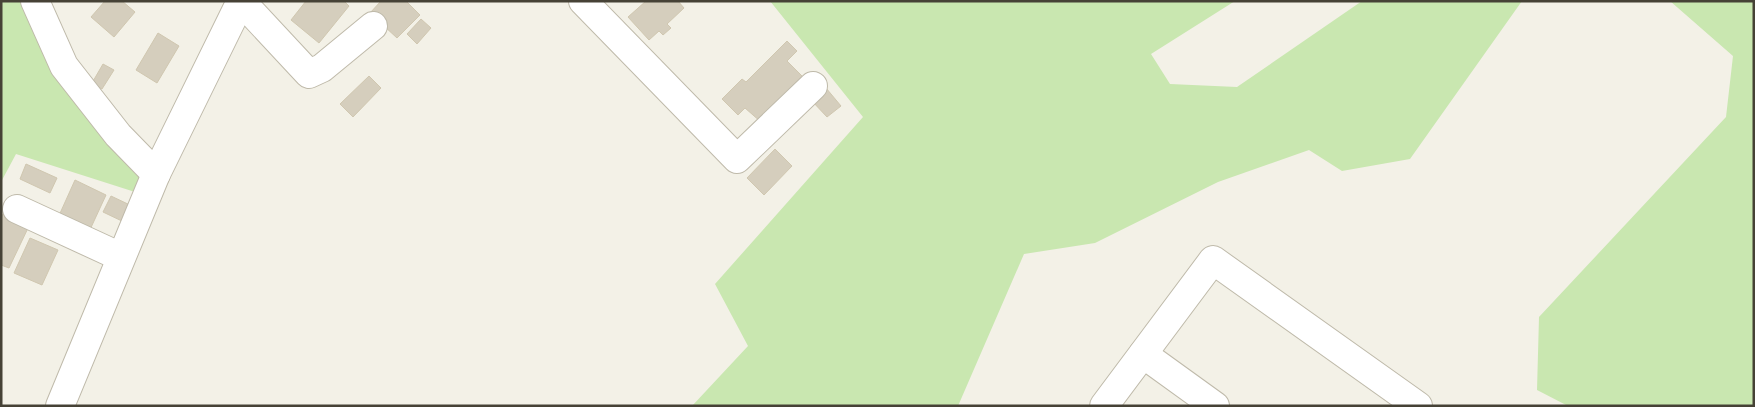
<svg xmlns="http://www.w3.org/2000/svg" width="1755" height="407" viewBox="0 0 1755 407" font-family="'Titillium Web',sans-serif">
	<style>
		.green { fill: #c9e7b0 }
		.building { fill: #d5cebd; stroke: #d0c7b0 }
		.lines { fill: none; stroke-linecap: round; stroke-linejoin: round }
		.minor-casing { stroke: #bfbaaa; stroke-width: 30 }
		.minor { stroke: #fff; stroke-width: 28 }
	</style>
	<rect width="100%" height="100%" fill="#f3f1e7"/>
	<g class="green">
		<path d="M1 1H21L51 69 140 175 135 192 16 154 1 182Z"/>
		<path d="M770 1H1235L1151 54 1170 84 1237 87 1362 1H1522L1410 159 1342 171 1309 150 1218 182 1095 243 1024 254 958 406H692L748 346 715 284 863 117Z"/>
		<path d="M1670 1H1754V406H1568L1537 390 1539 317 1726 117 1733 56Z"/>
	</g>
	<g class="building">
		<path d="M105 1H122L135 12 114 37 91 17Z"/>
		<path d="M306 1H344L349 6 319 43 291 20Z"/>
		<path d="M381 1H406L420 15 397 38 370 13Z"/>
		<path d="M646 1H678L684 8 667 24 671 28 663 35 659 31 649 40 628 17Z"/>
		<path d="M421 19 431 28 417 44 407 34Z"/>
		<path d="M158 33 179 46 157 83 136 70Z"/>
		<path d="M787 41 797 51 787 61 804 78 761 122 745 108 738 115 722 99 742 79 746 82Z"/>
		<path d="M103 64 114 70 102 89 92 83Z"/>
		<path d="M369 76 381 88 353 117 340 104Z"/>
		<path d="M826 88 841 106 827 117 812 101Z"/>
		<path d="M775 149 792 166 764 195 747 178Z"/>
		<path d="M26 164 57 178 50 193 20 179Z"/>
		<path d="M75 180 106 195 88 234 57 220Z"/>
		<path d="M111 196 132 206 124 222 103 212Z"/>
		<path d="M3 214 29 226 9 268 1 265V218Z"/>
		<path d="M30 238 58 250 42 285 14 273Z"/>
	</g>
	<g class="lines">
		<g class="minor-casing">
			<g id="minor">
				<path d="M35 1 64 66 118 135 156 174"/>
				<path d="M241 1 309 74 322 68 373 26"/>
				<path d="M583 1 737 159 813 86"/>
				<path d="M17 209 121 257"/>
				<path d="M1143 354 1215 406"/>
				<path d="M60 406 156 174 241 1"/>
				<path d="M1104 406 1213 260 1418 406"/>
			</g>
		</g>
		<use href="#minor" class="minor"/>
	</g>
	<rect width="1755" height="407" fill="none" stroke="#464236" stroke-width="5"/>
</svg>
